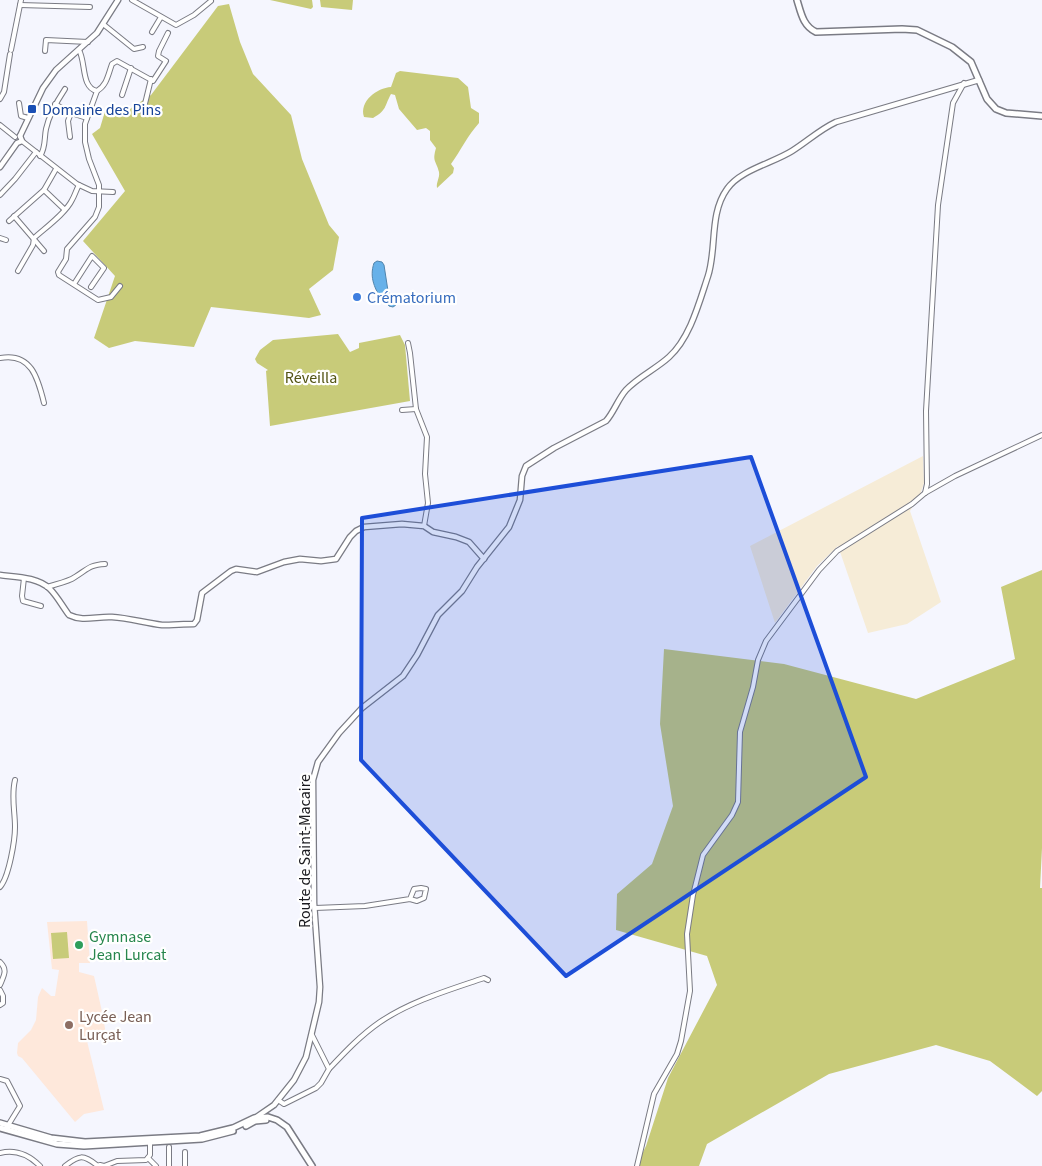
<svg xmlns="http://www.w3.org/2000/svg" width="1042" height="1166" viewBox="0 0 1042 1166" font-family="'Source Sans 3',sans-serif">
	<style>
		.industrial { fill: #f6ecd7 }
		.education { fill: #fee8db }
		.green { fill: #c8cb79 }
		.water { fill: #67b1e9; stroke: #5084ac }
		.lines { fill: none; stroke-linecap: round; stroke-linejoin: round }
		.minor-casing { stroke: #7a7b84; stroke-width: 6 }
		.tertiary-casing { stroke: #7a7b84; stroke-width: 7 }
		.secondary-casing { stroke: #7a7b84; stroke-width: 8 }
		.minor { stroke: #fff; stroke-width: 4 }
		.tertiary { stroke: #fff; stroke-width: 4.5 }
		.secondary { stroke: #fff; stroke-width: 5 }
		.marked { fill: #1d4ed8; fill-opacity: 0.2; stroke: #1d4ed8; stroke-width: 4; stroke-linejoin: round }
		.transit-dot { fill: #1a4fb4; stroke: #fff; stroke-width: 2 }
		.shop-dot { fill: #3f7fe0; stroke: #fff; stroke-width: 2 }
		.leisure-dot { fill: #2e9e5b; stroke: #fff; stroke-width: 2 }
		.education-dot { fill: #8d6e63; stroke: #fff; stroke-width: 2 }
		.labels { text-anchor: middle; stroke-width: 4.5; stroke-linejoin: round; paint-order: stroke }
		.transit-label { font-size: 16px; fill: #164399; stroke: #fff; text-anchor: start }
		.shop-label { font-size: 16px; fill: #366cbe; stroke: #fff; text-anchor: start }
		.park-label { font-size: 16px; fill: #535414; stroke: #fff }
		.street-label { font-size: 16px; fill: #1b1b1f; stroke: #fff }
		.leisure-label { font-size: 16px; fill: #27864d; stroke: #fff; text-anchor: start }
		.education-label { font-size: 16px; fill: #785e54; stroke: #fff; text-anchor: start }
	</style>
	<rect width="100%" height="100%" fill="#f5f6fe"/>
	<path class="industrial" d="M923 456 924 483 920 495 910 511 941 602 907 624 868 633 838 546 817 566 775 623 750 546Z"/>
	<path class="education" d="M87 921 90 963H79V972L94 976 103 1016 106 1035 86 1037 104 1110 84 1114 75 1122 22 1058 18 1056 17 1053 18 1043 31 1030 36 1020 38 997 42 988 51 996H55L59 970 52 969 47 922Z"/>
	<g class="green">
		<path d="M270 0H312L313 7 311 9Z"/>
		<path d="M320 0H353L352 10 321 7Z"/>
		<path d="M229 4 240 42 253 74 291 115 302 159 329 225 339 237 333 270 309 289 321 315 309 318 211 307 194 347 135 341 109 348 94 338 115 276 83 241 125 191 92 134 100 128 106 108 125 112 151 95 218 6Z"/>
		<path d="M400 71 458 78 468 87 471 108 479 113V123C468 135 461 150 451 164L454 168 453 173 437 188C436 182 440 178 439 172 436 160 432 162 436 148L430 140V131L426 128 417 130 399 109 395 95 391 94C384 107 387 110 373 118L364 117C359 101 377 88 391 87L396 73Z"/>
		<path d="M338 334 350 352 359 348V343L400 335 405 345 410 401 270 426 266 371 268 370 257 363 255 359 260 350 273 340Z"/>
		<path d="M1042 570V848L1040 888H1042V1091L1037 1096 990 1061 936 1045 829 1074 707 1144 699 1166H636L646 1146 668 1078 717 985 707 956 616 930 617 894 652 864 673 806 660 724 664 649 784 664 916 699 1015 659 1001 587Z"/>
		<path d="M67 932 69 958 53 959 51 933Z"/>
	</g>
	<path class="water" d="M377 261 382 262 384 265 388 291 396 302V305L393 307 389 306 386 301 383 302C375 289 369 278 374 263Z"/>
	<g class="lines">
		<g class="minor-casing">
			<g id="minor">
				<path d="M132 0 176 25 194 15 211 1"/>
				<path d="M20 5 90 7"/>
				<path d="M103 24 134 49 143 47"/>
				<path d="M152 32 161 17"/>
				<path d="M11 50 21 0"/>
				<path d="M79 50C86 62 81 88 97 91 107 85 108 75 112 64L117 61 153 81 166 61 158 56 159 51 168 33"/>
				<path d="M45 51 46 40 88 42"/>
				<path d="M97 91 85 124V142L89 159 99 185V207L95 217 67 249 66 259 58 272 59 275 98 300 111 297 120 286"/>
				<path d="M122 95 131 68"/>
				<path d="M0 99 4 92 10 54"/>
				<path d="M19 103 21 116 28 118"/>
				<path d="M55 104 71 113 87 118"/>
				<path d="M143 112 151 79"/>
				<path d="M0 125 15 137"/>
				<path d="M70 137 68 121 71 113"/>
				<path d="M22 141 77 184 92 191 113 192"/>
				<path d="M40 156C46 148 44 138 46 129 49 115 57 101 65 89"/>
				<path d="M44 190 64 209"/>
				<path d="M0 195 15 179 36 152"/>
				<path d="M14 216 44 251"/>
				<path d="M9 221 44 190 56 169"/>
				<path d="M0 238 6 240"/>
				<path d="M18 271 33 245 34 238C45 228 66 213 72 200 75 195 76 190 79 185"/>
				<path d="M74 284 92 256 104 268 91 287"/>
				<path d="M408 343 410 353 416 409 427 437 425 474 428 503 424 526"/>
				<path d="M0 358C31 352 38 378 44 403"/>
				<path d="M402 410 416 409"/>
				<path d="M925 493 927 484 926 411 938 205 953 103 964 83"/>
				<path d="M24 578 22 596 23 601 41 606"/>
				<path d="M47 587C56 584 68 582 75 577 88 569 89 565 105 564"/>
				<path d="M0 887C9 877 15 840 15 827 15 811 11 796 15 780"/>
				<path d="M315 908 365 906 410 899 417 901 424 898 426 889 421 888 414 889 410 899"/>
				<path d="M0 962C8 970 4 975 0 985"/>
				<path d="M0 990 3 996V1003L0 1005"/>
				<path d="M329 1069C345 1052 361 1035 380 1022 411 1001 449 990 484 978L488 980"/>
				<path d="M0 1079 7 1081 20 1106 7 1127"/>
				<path d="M278 1100 284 1104 316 1088 321 1083 329 1069 312 1035"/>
				<path d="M169 1147V1166"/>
				<path d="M185 1152V1166"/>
				<path d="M0 1153C16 1149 29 1155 40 1166"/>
				<path d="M148 1158 156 1166"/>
				<path d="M65 1166C79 1155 83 1154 98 1166"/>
				<path d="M97 1166 100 1165 104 1166 117 1161 146 1160 150 1155V1141"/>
				<path d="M637 1166 654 1094 677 1054 681 1041 690 991 687 934 693 895 703 855 732 815 738 802 740 732 753 687 758 660 766 641 819 570 837 551 912 504 925 493 955 476 1042 435"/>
			</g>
		</g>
		<g class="tertiary-casing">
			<g id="tertiary">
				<path d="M20 136 43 88 56 70 97 33 118 0"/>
				<path d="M0 167 17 143 22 141 20 136"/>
				<path d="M0 575C16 577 38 577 50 589 57 596 63 607 69 615 83 622 97 616 112 617 129 618 145 623 162 625 173 625 184 624 194 624L197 620 202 593 231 571 236 569 257 572 284 562 300 559 321 561 336 559 350 537 356 531 364 527 402 524 424 526 433 532 456 537 469 542 484 559"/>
				<path d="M255 1118 274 1105 294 1080 306 1057 319 1002 320 987 314 903 313 780 318 762 339 733 362 708 403 676 417 655 438 615 462 591 477 567 509 527 520 500 522 476 526 466 554 448 606 421C614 412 618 399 626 390 638 377 656 369 669 357 690 338 699 303 708 276 717 248 709 214 727 189 740 170 773 163 792 151 808 141 819 130 836 122L979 80"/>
			</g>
		</g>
		<g class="secondary-casing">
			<g id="secondary">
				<path d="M797 0C801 13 803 26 816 32L902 29 917 30 952 47 971 62 987 99 996 109 1006 113 1042 116"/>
				<path d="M0 1123 51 1138 85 1142 200 1136 233 1128 254 1118 268 1117 277 1120 287 1127 312 1166"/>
				<path d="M246 1126 255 1121 266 1120"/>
				<path d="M0 1128 57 1144 84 1146 202 1139 233 1131"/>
			</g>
		</g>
		<use href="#minor" class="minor"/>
		<use href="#tertiary" class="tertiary"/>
		<use href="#secondary" class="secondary"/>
	</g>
	<path class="marked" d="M751 457 866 777 566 976 361 760 362 518Z"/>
	<rect class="transit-dot" x="27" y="104" width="10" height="10" rx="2.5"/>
	<circle class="shop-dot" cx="357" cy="297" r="5"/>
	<circle class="leisure-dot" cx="79" cy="945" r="5"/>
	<circle class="education-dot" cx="69" cy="1025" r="5"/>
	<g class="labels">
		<g class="transit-label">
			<text x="42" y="115">Domaine des Pins</text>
		</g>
		<g class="shop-label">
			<text x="367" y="303">Crématorium</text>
		</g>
		<g class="park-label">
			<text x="311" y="383">Réveilla</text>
		</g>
		<g class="street-label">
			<text transform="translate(304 851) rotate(-90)" y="6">Route de Saint-Macaire</text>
		</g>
		<g class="leisure-label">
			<text x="89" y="942">Gymnase<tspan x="89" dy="18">Jean Lurcat</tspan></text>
		</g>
		<g class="education-label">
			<text x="79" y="1022">Lycée Jean<tspan x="79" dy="18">Lurçat</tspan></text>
		</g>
	</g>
</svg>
